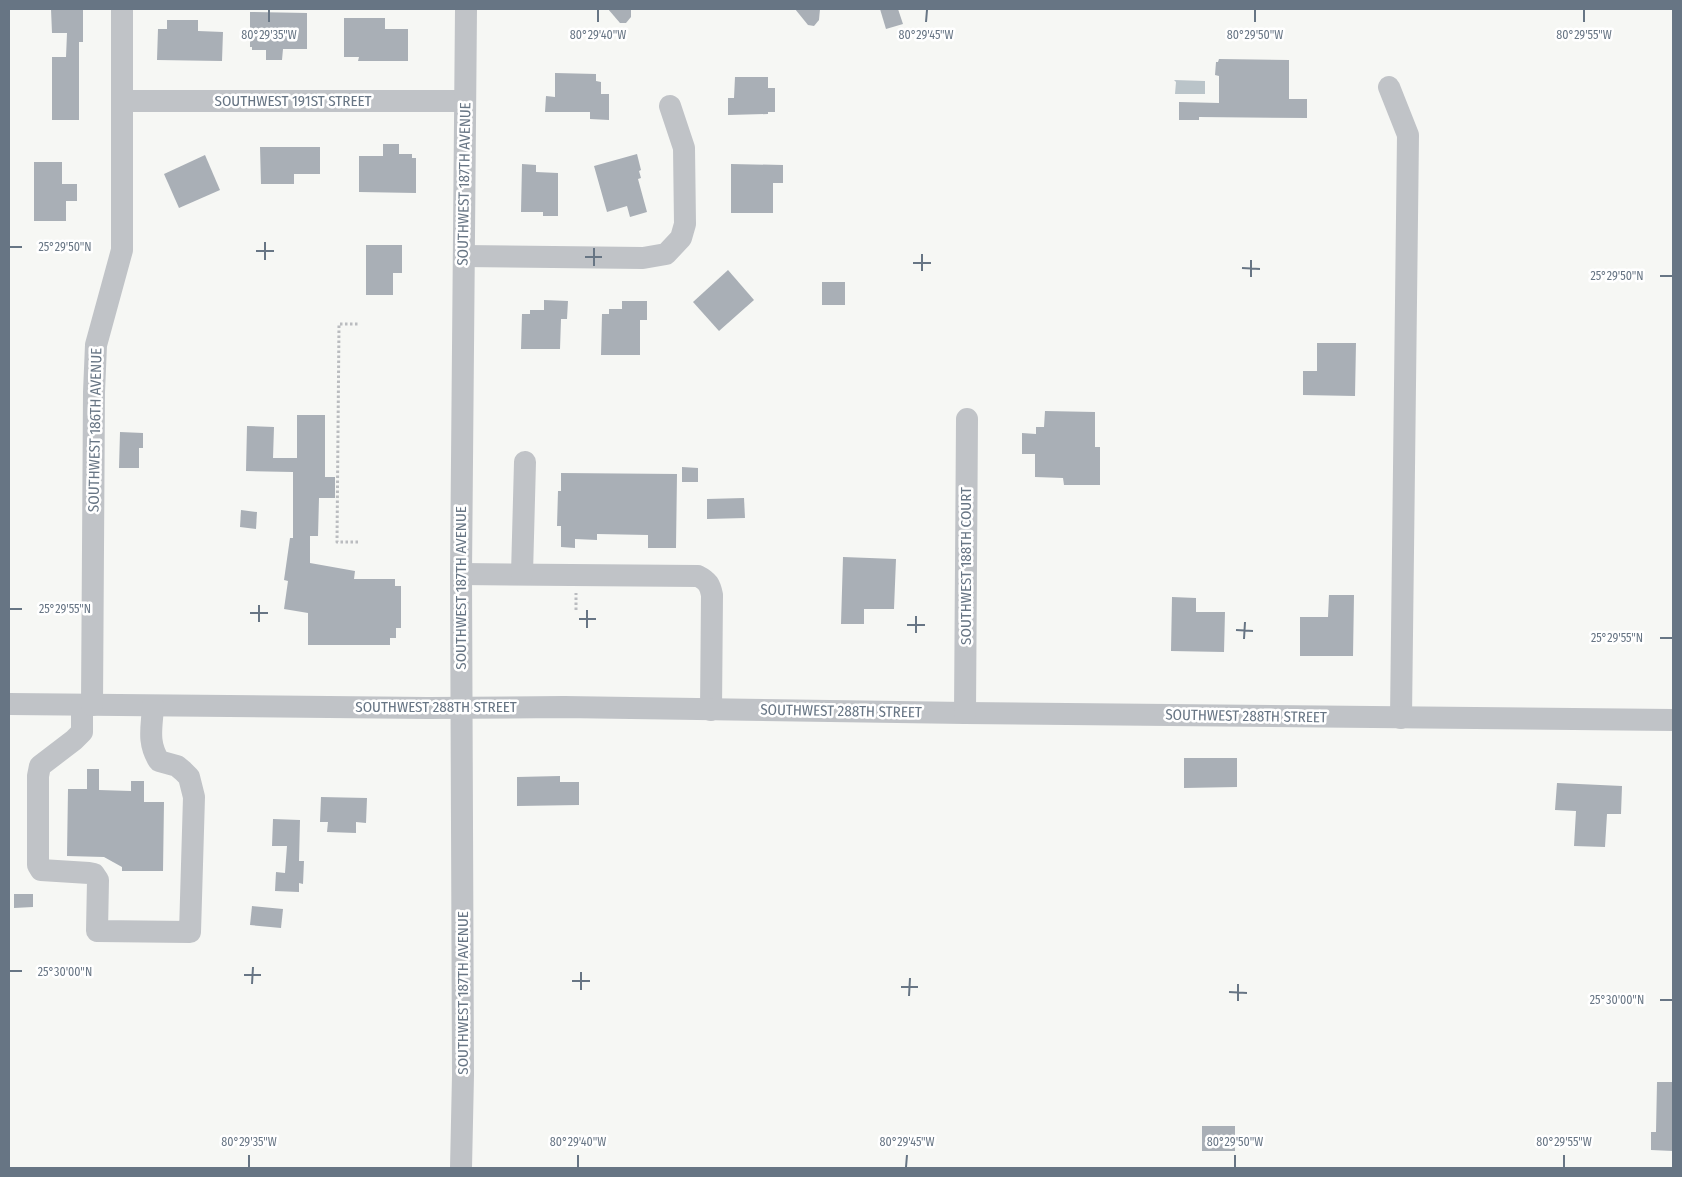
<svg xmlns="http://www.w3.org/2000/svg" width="1682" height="1177" viewBox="0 0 1682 1177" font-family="'Fira Sans Condensed',sans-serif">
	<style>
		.water { fill: #bac4c9 }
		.building { fill: #a9afb6 }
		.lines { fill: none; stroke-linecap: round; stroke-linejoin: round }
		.path { stroke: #babcbf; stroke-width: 3; stroke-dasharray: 2.5 2.5; stroke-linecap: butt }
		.minor { stroke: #c0c3c7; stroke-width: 22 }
		.ticks { fill: none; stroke: #677584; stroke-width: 2 }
		.labels { text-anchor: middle; stroke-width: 5; stroke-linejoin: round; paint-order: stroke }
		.street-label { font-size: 15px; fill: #677584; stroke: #fff }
		.ticks-label { font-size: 12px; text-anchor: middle; fill: #677584; stroke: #fff; stroke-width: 5; stroke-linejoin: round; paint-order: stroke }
	</style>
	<rect width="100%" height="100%" fill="#f6f7f4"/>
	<path class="water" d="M1174 80 1205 81V94H1175L1176 82Z"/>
	<g class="building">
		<path d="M51 9H83V42H79V120H52V57H66L67 33H52Z"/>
		<path d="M608 9H631V17L626 23H620Z"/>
		<path d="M795 9H820L819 20 814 26 808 25Z"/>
		<path d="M880 9H898L903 24 886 29Z"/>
		<path d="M250 12 307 13V49H283L282 60H266V50H252V47H250Z"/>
		<path d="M344 18H385V29H408V61H358L359 57H344Z"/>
		<path d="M167 20H198V31L223 32 222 61 157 60 158 29H167Z"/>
		<path d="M1219 59 1289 60V99H1307V118L1199 117V120H1179V102L1219 103V76L1215 75 1216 62H1218Z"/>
		<path d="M555 73 596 74V81L601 82V94H609V120L590 119V112H545L546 96 555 97Z"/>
		<path d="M735 77H768V88H775V112H768V114L728 115V98H734Z"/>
		<path d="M383 144H399V154H412V158H416V193L359 192V156H383Z"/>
		<path d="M260 147H320V174H294V184H261Z"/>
		<path d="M637 154 641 170 639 171 641 178 638 179 647 212 630 217 627 206 607 212 594 166Z"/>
		<path d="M205 155 220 190 179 208 164 174Z"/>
		<path d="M34 162H62V184H77V201H66V221H34Z"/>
		<path d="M522 164 536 165V172L558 173V216H543V212H521Z"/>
		<path d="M731 164 783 165V183H773V213H731Z"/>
		<path d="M366 245H402V273H393V295H366Z"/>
		<path d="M728 270 754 300 719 331 693 302Z"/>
		<rect x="822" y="282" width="23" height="23"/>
		<path d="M544 300 568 301 567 319H561L560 349H521L522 314H530V310H544Z"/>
		<path d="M622 301H647V320H640V355H601L602 314H609V309H622Z"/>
		<path d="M1317 343H1356L1355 396 1303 395V371H1317Z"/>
		<path d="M1045 411 1095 412V447H1100V485H1064L1063 478 1035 477V454H1022V433L1036 434V427H1044Z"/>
		<path d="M297 415H325V477H335V498H319L318 536H310V563L355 571 354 579H395V586H401V628H396V638H390V645H308V613L284 609 288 581 284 580 290 538H293V472L246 471 247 426 274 427 273 458H297Z"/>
		<path d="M120 432 143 433V448H139V468H119Z"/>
		<path d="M682 467 698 468V482H682Z"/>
		<path d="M561 473 677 474 676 548H648V535L597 534V540L575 539V548L561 547V526H557L558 491H561Z"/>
		<path d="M744 498 745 518 707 519V499Z"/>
		<path d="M241 510 257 512 256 529 240 527Z"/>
		<path d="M843 557 896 559 894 609H864V624H841Z"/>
		<path d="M1329 595H1354L1353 656H1300V617H1328Z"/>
		<path d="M1172 597 1196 598V612H1225L1224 652 1171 651Z"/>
		<path d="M1184 758H1237V787L1184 788Z"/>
		<path d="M87 769H99V790L131 791V781H144V802H164L163 871H122V867L104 857 67 856 68 789H87Z"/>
		<path d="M560 776V782H579V805L517 806V777Z"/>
		<path d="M1557 783 1622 786 1621 814H1607L1605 847 1574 846 1576 811 1555 810Z"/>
		<path d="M321 797 367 798 366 823 356 822V833L327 832 328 822H320Z"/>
		<path d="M273 819 300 820 299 861H304L303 884 299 883V892L275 891 276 872 285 873 287 846H272Z"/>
		<path d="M14 894H33V907L14 908Z"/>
		<path d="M252 906 283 909 281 928 250 925Z"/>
		<path d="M1657 1082H1673V1151L1651 1150V1132H1656Z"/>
		<rect x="1202" y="1126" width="33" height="25"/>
	</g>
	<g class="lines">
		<g class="path">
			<path d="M358 542H337L339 324H360"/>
			<path d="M576 610V593"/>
		</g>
		<g class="minor">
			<path d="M1389 87 1408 135 1401 718"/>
			<path d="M122 101H465"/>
			<path d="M464 256 643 258 666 254 681 238 685 224 684 148 670 106"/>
			<path d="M461 574 698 576C708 581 710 585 712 595L711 710"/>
			<path d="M522 574 525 462"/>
			<path d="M9 704 428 708 564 707 965 713 1673 720"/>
			<path d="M82 705V732L74 740 40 766 38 776V865L41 870 89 873 94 874 98 880 97 931 190 932 194 797 189 777 183 771 177 766 159 761C147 742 152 727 153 706"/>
			<path d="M92 705 94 392 96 345 122 250V9"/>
			<path d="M965 713 967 419"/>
			<path d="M461 1168 463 1075 461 574 466 9"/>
		</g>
	</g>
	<path class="ticks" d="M269 22V10M598 22V10M926 22 927 10M1255 22V10M1584 22V10M10 247H22M256 251H274M585 257H602M265 260V242M913 263H931M594 266V248M1242 268 1260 269M922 271V254M1660 276H1672M1251 277V260M10 609H22M250 613H268M579 619H596M259 622V605M907 625H925M587 628V610M1236 630 1253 631M916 633V616M1660 638H1672M1244 639 1245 622M10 971H22M244 975H261M572 981H590M252 984 253 967M901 987H918M581 990V972M1229 992 1247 993M909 996 910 978M1660 1000H1672M1238 1001V984M249 1167V1155M578 1167V1155M906 1167 907 1155M1235 1167V1155M1564 1167V1155"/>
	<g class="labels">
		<g class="street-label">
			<text x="293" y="106">SOUTHWEST 191ST STREET</text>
			<text transform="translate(464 184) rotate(-89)" y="5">SOUTHWEST 187TH AVENUE</text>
			<text transform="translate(95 430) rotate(-89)" y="5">SOUTHWEST 186TH AVENUE</text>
			<text transform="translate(966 566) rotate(-90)" y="5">SOUTHWEST 188TH COURT</text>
			<text transform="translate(461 588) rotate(-90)" y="5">SOUTHWEST 187TH AVENUE</text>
			<text x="436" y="712">SOUTHWEST 288TH STREET</text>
			<text transform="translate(841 711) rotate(1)" y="5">SOUTHWEST 288TH STREET</text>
			<text transform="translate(1246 716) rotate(1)" y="5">SOUTHWEST 288TH STREET</text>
			<text transform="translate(463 993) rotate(-90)" y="5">SOUTHWEST 187TH AVENUE</text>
		</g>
	</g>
	<g class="ticks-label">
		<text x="269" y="39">80°29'35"W</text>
		<text x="598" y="39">80°29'40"W</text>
		<text x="926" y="39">80°29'45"W</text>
		<text x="1255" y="39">80°29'50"W</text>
		<text x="1584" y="39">80°29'55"W</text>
		<text x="65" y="251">25°29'50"N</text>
		<text x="1617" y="280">25°29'50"N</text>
		<text x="65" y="613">25°29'55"N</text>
		<text x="1617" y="642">25°29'55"N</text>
		<text x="65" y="976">25°30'00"N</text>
		<text x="1617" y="1004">25°30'00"N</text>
		<text x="249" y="1146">80°29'35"W</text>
		<text x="578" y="1146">80°29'40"W</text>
		<text x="907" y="1146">80°29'45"W</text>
		<text x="1235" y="1146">80°29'50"W</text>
		<text x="1564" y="1146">80°29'55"W</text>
	</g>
	<rect width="1682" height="1177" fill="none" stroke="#677584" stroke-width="20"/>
</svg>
